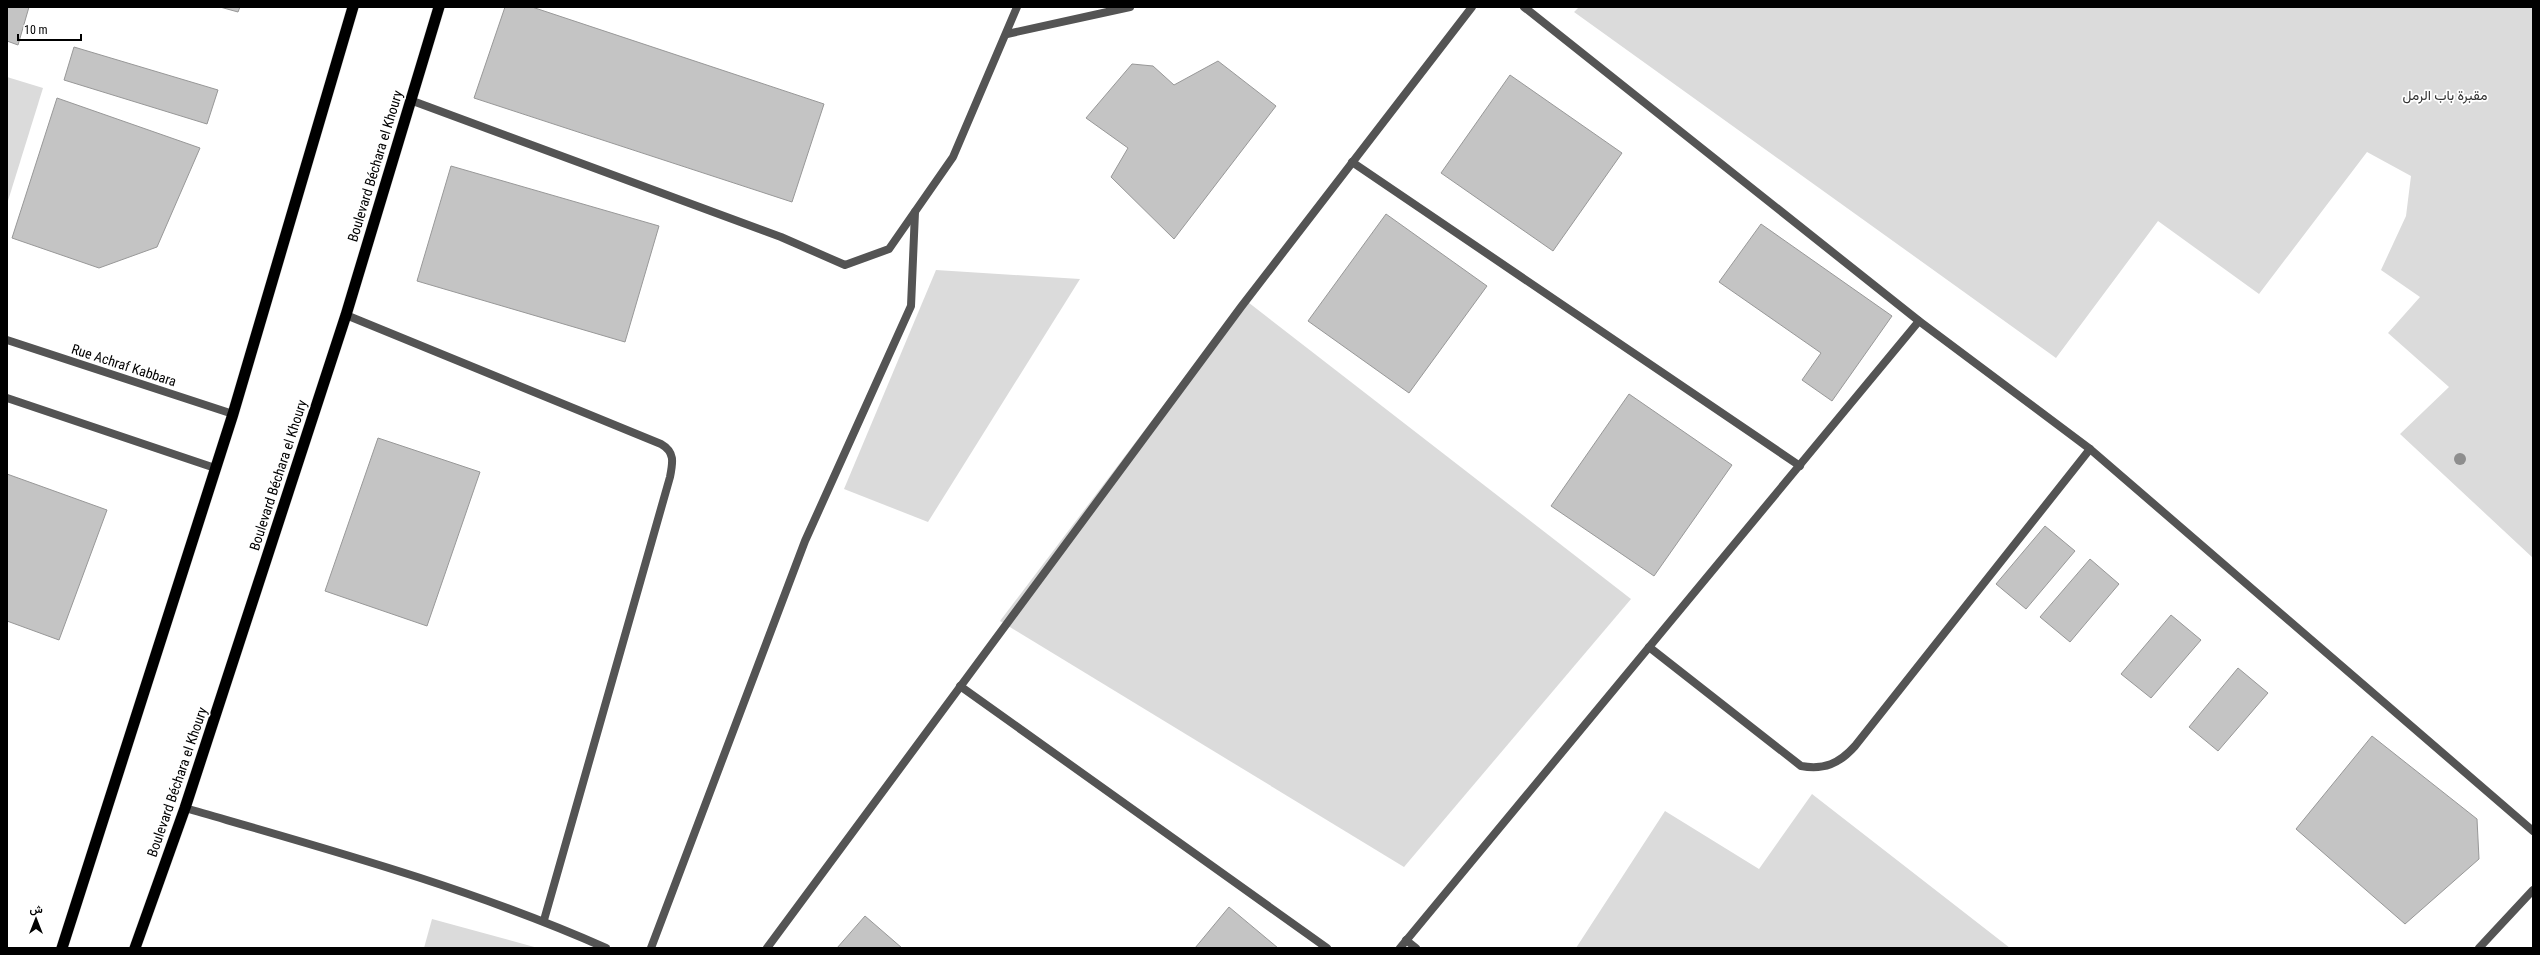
<svg xmlns="http://www.w3.org/2000/svg" width="2540" height="955" viewBox="0 0 2540 955" font-family="'Roboto Condensed',Vazirmatn,sans-serif">
	<style>
		.green { fill: #dbdbdb }
		.building { fill: #c4c4c4; stroke: #989898 }
		.lines { fill: none; stroke-linecap: round; stroke-linejoin: round }
		.trunk-casing { stroke: #dbdbdb; stroke-width: 12 }
		.minor { stroke: #545454; stroke-width: 8 }
		.trunk { stroke: #000; stroke-width: 11 }
		.tree { fill: #8e8e8e }
		.labels { text-anchor: middle; stroke-width: 3.5; stroke-linejoin: round; paint-order: stroke }
		.park-label { font-size: 14px; fill: #323232; stroke: #fff }
		.street-label { font-size: 14px; fill: #000; stroke: #fff }
	</style>
	<rect width="100%" height="100%" fill="#fff"/>
	<g class="green">
		<path d="M1579 7H2533V558L2400 434 2449 387 2388 333 2420 297 2381 270 2406 216 2411 176 2367 152 2259 294 2158 221 2056 358 1574 12Z"/>
		<path d="M7 77 43 88 7 204Z"/>
		<path d="M936 270 1080 279 928 522 844 489Z"/>
		<path d="M1244 299 1631 599 1404 867 1000 621Z"/>
		<path d="M1812 794 2010 948H1576L1665 811 1759 869Z"/>
		<path d="M432 919 538 948H424Z"/>
	</g>
	<g class="building">
		<path d="M7 7H29L18 45 7 41Z"/>
		<path d="M220 7H240L238 12Z"/>
		<path d="M505 7H532L824 104 792 202 474 98Z"/>
		<path d="M74 47 218 90 207 124 64 80Z"/>
		<path d="M1218 61 1276 106 1174 239 1111 177 1128 148 1086 118 1132 64 1153 66 1174 85Z"/>
		<path d="M1510 75 1622 153 1553 251 1441 173Z"/>
		<path d="M57 98 200 148 157 247 99 268 12 238Z"/>
		<path d="M451 166 659 226 625 342 417 281Z"/>
		<path d="M1386 214 1487 286 1409 393 1308 321Z"/>
		<path d="M1761 224 1892 316 1832 401 1802 380 1821 353 1719 282Z"/>
		<path d="M1629 394 1732 465 1654 576 1551 506Z"/>
		<path d="M378 438 480 472 427 626 325 591Z"/>
		<path d="M7 474 107 510 59 640 7 621Z"/>
		<path d="M2045 526 2075 551 2026 609 1996 584Z"/>
		<path d="M2090 559 2119 584 2070 642 2040 617Z"/>
		<path d="M2171 615 2201 640 2151 698 2121 674Z"/>
		<path d="M2238 668 2268 693 2218 751 2189 727Z"/>
		<path d="M2372 736 2477 819 2479 859 2405 924 2296 829Z"/>
		<path d="M1229 907 1278 948H1195Z"/>
		<path d="M865 916 902 948H837Z"/>
	</g>
	<g class="lines">
		<g class="trunk-casing">
			<g id="trunk">
				<path d="M62 948 233 414 353 7"/>
				<path d="M135 948 185 808 346 315 439 7"/>
			</g>
		</g>
		<g class="minor">
			<path d="M1524 7 1919 321 2090 449 2533 831"/>
			<path d="M1007 34 1130 7"/>
			<path d="M410 100 781 237 845 265 889 249 953 157 1017 7"/>
			<path d="M1352 162 1800 466"/>
			<path d="M346 315 661 444C675 452 673 462 670 477L544 920"/>
			<path d="M7 340 233 414"/>
			<path d="M7 398 215 468"/>
			<path d="M1649 647 1801 766C1824 770 1839 764 1855 746L2090 449"/>
			<path d="M960 686 1327 948"/>
			<path d="M185 808C327 849 471 888 606 948"/>
			<path d="M1406 940 1416 948"/>
			<path d="M651 948 805 541 911 306 915 212"/>
			<path d="M767 948 1241 307 1472 7"/>
			<path d="M1400 948 1919 321"/>
			<path d="M2479 948 2533 890"/>
		</g>
		<use href="#trunk" class="trunk"/>
	</g>
	<circle class="tree" cx="2460" cy="459" r="6"/>
	<g class="labels">
		<g class="park-label">
			<text x="2445" y="100">مقبرة باب الرمل</text>
		</g>
		<g class="street-label">
			<text transform="translate(375 166) rotate(-73)" y="5">Boulevard Béchara el Khoury</text>
			<text transform="translate(124 365) rotate(18)" y="5">Rue Achraf Kabbara</text>
			<text transform="translate(278 475) rotate(-72)" y="5">Boulevard Béchara el Khoury</text>
			<text transform="translate(177 782) rotate(-71)" y="5">Boulevard Béchara el Khoury</text>
		</g>
	</g>
	<rect width="2540" height="955" fill="none" stroke="#000000" stroke-width="16"/>
	<g transform="translate(36 919)" stroke="#ffffff" stroke-width="3" paint-order="stroke">
	<path d="M0-3L7 15L0 10L-7 15Z" fill="#000000"/>
	<text y="-6" font-size="11" font-weight="bold" text-anchor="middle" fill="#000000">ش</text>
	</g>
	<path d="M18 34v6h63v-6" fill="none" stroke="#000000" stroke-width="2"/>
	<text x="24" y="34" font-size="12" fill="#000000" stroke="#ffffff" stroke-width="3" paint-order="stroke">10 m</text>
</svg>
